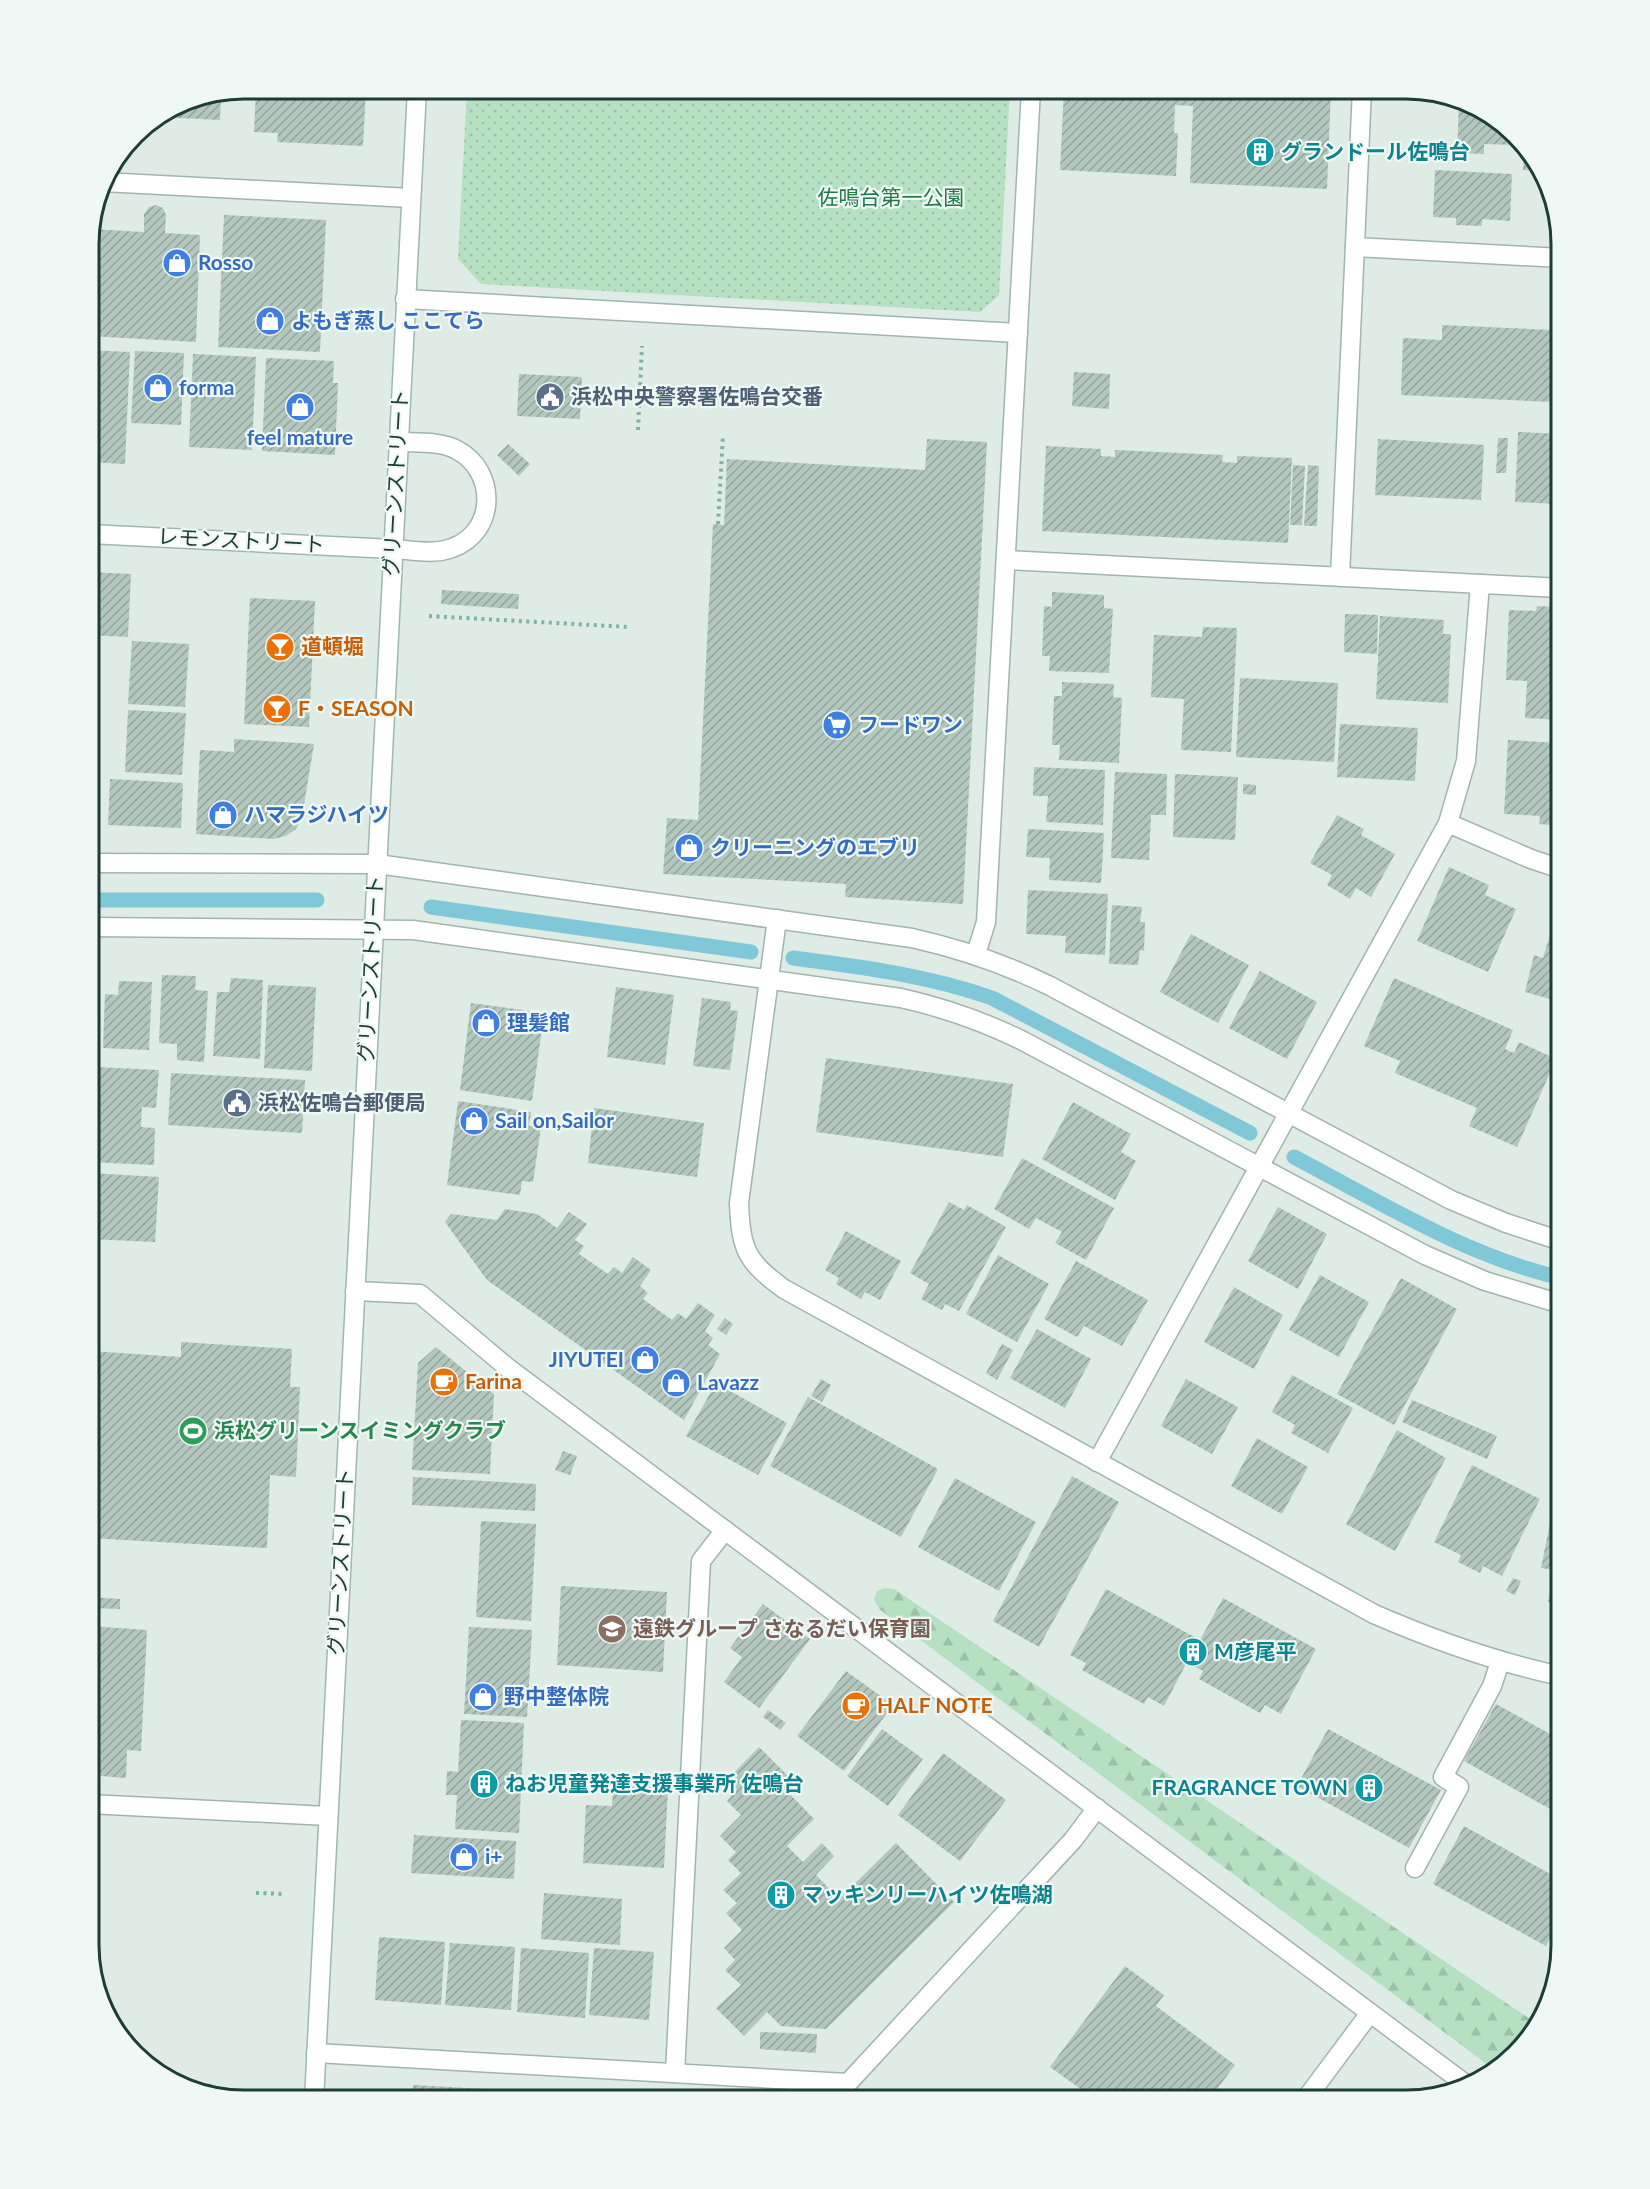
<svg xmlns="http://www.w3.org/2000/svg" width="1650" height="2189" viewBox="0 0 1650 2189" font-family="Lato,'Noto Sans JP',sans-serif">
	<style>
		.forest { fill: url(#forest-firs) }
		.park { fill: url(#park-dots) }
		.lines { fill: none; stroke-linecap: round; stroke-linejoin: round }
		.stream { stroke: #80c7d7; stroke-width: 15 }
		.building { fill: url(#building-hatch) }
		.lane-casing { stroke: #a1b4ae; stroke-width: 21 }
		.street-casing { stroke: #a1b4ae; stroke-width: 21 }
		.secondary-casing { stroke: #9cb9af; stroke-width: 21 }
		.path { stroke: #7cb3a3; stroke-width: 4; stroke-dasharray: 3 4.5; stroke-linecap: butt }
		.lane { stroke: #fff; stroke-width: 18 }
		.street { stroke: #fff; stroke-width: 18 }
		.secondary { stroke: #fff; stroke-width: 18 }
		.labels { text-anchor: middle; stroke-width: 4.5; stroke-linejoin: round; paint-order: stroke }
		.culture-label { font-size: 21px; font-weight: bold; fill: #0d838f; stroke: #eff8f4; text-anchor: start }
		.park-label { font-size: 21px; fill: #247847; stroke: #eff8f4 }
		.shop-label { font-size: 21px; font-weight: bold; fill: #366cbe; stroke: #eff8f4; text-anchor: start }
		.service-label { font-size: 21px; font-weight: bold; fill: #4e5e75; stroke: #eff8f4; text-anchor: start }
		.street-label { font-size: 21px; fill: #1e3d36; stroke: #eff8f4 }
		.food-label { font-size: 21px; font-weight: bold; fill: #c56008; stroke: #eff8f4; text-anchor: start }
		.leisure-label { font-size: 21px; font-weight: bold; fill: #27864d; stroke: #eff8f4; text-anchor: start }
		.education-label { font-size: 21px; font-weight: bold; fill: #785e54; stroke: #eff8f4; text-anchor: start }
		.rim { fill: none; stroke: #1e3d36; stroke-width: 3 }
	</style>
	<defs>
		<pattern id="forest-firs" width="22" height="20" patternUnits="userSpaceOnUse" patternTransform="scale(1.5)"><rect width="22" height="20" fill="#b5e0c2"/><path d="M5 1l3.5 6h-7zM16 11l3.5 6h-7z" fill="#9bc1a7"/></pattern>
		<pattern id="park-dots" width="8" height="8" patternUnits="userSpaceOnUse" patternTransform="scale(1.5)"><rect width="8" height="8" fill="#b5e0c2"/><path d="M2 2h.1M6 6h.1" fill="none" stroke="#9bc1a7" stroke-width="1.8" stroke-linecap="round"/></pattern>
		<pattern id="building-hatch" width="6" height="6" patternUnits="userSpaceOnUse" patternTransform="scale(1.5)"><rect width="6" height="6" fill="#b4c7bf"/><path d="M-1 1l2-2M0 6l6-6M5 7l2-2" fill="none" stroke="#92a39c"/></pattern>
	</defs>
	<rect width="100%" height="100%" fill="#dfece6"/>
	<path class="forest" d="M885 1588 894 1589 1539 2025 1496 2071 879 1609 874 1599 877 1591Z"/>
	<path class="park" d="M467 89H1010L999 295 980 312 481 284 458 259Z"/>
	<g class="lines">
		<g class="stream">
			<path d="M89 900H317"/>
			<path d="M431 907 751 952"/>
			<path d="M793 958C861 967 927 975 992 998L1250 1133"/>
			<path d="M1294 1157C1380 1202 1466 1256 1561 1278"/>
		</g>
	</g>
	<g class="building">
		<path d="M256 89H366L363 146 277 142 278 133 254 132Z"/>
		<path d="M1064 89H1331L1327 189 1190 183 1193 106 1175 105 1174 133H1178L1176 176 1060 170Z"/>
		<path d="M221 93 220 120 158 117 185 100Z"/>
		<path d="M1459 102 1483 109 1514 138V145L1484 144V154L1457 153Z"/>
		<path d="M1524 147 1535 158 1539 171 1523 170Z"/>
		<path d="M1435 170 1512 174 1510 221 1482 219V226L1456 225V218L1433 217Z"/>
		<path d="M156 205 163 208 166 215 165 233 200 235 196 342 89 336 90 229 144 232V214L149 207Z"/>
		<path d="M224 215 326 220 320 352 218 347Z"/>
		<path d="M1442 325 1555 330 1552 402 1401 395 1403 338 1442 340Z"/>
		<path d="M89 350 130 352 125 464 89 462Z"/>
		<path d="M135 351 184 353 181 425 131 423Z"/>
		<path d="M193 354 256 357 252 450 189 447Z"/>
		<path d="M266 358 334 361 333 383H338L335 455 262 451Z"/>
		<path d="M1074 372 1110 374 1109 409 1072 406Z"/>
		<path d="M519 374 582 377 580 419 517 416Z"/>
		<path d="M1518 432 1561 434V504L1515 502Z"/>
		<path d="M1498 438H1508L1506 473H1496Z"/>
		<path d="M927 439 987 442 963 904 845 897 846 884 663 874 667 818 698 820 713 524 724 525 727 459 925 470Z"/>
		<path d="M1378 439 1484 445 1481 500 1375 495Z"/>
		<path d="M508 444 530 464 519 476 497 455Z"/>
		<path d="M1046 446 1101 449V456L1115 457V450L1223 455 1222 462 1237 463V456L1292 458 1288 543 1042 531Z"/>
		<path d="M1293 465 1305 466 1302 525H1290Z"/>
		<path d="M1308 465 1319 466 1317 526H1304Z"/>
		<path d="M89 572 131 574 128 637 89 635Z"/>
		<path d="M442 590 519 594 518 609 441 604Z"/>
		<path d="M1052 592 1104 595V608L1113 609 1109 673 1049 671 1050 656H1042L1044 606 1052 607Z"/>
		<path d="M250 598 315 601 309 727 244 724Z"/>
		<path d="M1537 606 1561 607V720L1525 718 1527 681 1506 680 1509 610 1536 611Z"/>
		<path d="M1345 614 1378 615 1377 654 1344 652Z"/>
		<path d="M1380 616 1444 620 1443 634H1451L1448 703 1376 699Z"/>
		<path d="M1203 627 1237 628 1231 752 1181 750 1184 699 1151 697 1154 635 1202 637Z"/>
		<path d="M132 641 189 644 185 707 128 704Z"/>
		<path d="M1240 678 1338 683 1334 762 1236 757Z"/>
		<path d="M1062 682 1114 684 1113 697 1122 698 1119 763 1059 760 1060 745H1052L1054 696H1062Z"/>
		<path d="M128 710 186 713 182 775 125 772Z"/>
		<path d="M1340 724 1418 728 1415 781 1337 777Z"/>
		<path d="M234 739 314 744 302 817 296 829 286 836 273 839 196 834 200 750 234 752Z"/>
		<path d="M1508 740 1561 743V826L1539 824 1540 816 1504 814Z"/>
		<path d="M1034 767 1105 770 1103 825 1046 822 1048 796H1033Z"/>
		<path d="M1115 772 1167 774 1166 815H1151L1149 860 1111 858Z"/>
		<path d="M1175 774 1238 777 1235 840 1173 837Z"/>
		<path d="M110 779 183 783 181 828 108 825Z"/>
		<path d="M1243 784 1256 785V795L1243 794Z"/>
		<path d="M1337 815 1364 829 1361 835 1395 854 1371 897 1356 888 1350 899 1327 885 1332 875 1310 863Z"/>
		<path d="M1028 829 1104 833 1101 883 1049 880 1050 858 1026 857Z"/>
		<path d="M1449 867 1489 885 1485 895 1516 909 1488 972 1417 941Z"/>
		<path d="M1028 890 1108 894 1105 955 1065 953 1066 936 1026 934Z"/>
		<path d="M1112 905 1142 907 1140 922H1145L1144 951 1140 950 1138 965 1109 964Z"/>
		<path d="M1191 934 1249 965 1218 1023 1160 992Z"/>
		<path d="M1550 935 1561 938V1002L1525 992 1534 955 1543 958Z"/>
		<path d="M89 958 98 959 95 1027 89 1026Z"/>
		<path d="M1260 971 1317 1002 1287 1059 1229 1028Z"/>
		<path d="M162 975 196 976 195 990 208 991 204 1062 177 1060V1044L159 1043Z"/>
		<path d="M231 978 263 980 260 1059 213 1056 217 992H229Z"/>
		<path d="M1394 978 1513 1030 1505 1049 1514 1053 1519 1042 1556 1059 1517 1147 1469 1126 1477 1108 1395 1073 1400 1061 1364 1046Z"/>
		<path d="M119 981 152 982 149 1050 103 1048 105 994 118 995Z"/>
		<path d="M268 985 316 987 312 1071 264 1068Z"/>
		<path d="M616 987 674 995 665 1065 607 1057Z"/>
		<path d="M702 998 731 1002 730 1010 738 1011 730 1070 693 1066Z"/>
		<path d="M471 1003 544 1013 532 1101 460 1090Z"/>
		<path d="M826 1058 1013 1084 1003 1157 816 1132Z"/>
		<path d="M94 1067 159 1070 156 1108 142 1107 141 1127 155 1128 154 1165 89 1162Z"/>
		<path d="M1561 1068V1114L1549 1110Z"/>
		<path d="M171 1073 305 1080 302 1133 168 1125Z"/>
		<path d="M458 1101 531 1112 529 1126 541 1127 533 1182 522 1181 520 1195 447 1185Z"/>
		<path d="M1073 1102 1131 1134 1121 1152 1136 1161 1115 1200 1042 1159Z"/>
		<path d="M594 1108 704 1123 697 1177 588 1163Z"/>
		<path d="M1022 1158 1114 1208 1086 1260 1055 1243 1062 1232 1036 1218 1029 1229 994 1209Z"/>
		<path d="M89 1173 159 1177 155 1242 89 1239Z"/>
		<path d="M949 1202 964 1210 967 1205 1006 1227 959 1311 945 1304 942 1310 921 1299 929 1284 910 1273Z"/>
		<path d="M1278 1207 1327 1234 1298 1289 1248 1261Z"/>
		<path d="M505 1209 537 1214 557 1228 569 1212 587 1224 575 1240 584 1246 579 1254 608 1274 614 1267 622 1273 633 1257 651 1270 640 1286 648 1293 643 1299 672 1320 678 1313 686 1319 698 1303 715 1315 705 1331 713 1338 708 1345 720 1354 684 1420 487 1280 445 1222 451 1214 497 1220Z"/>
		<path d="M846 1231 901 1261 880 1300 865 1292 861 1299 836 1284 839 1278 825 1270Z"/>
		<path d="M998 1255 1049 1284 1017 1342 966 1314Z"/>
		<path d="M1076 1261 1148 1300 1122 1346 1084 1326 1077 1337 1044 1319Z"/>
		<path d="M1320 1275 1369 1302 1339 1357 1289 1330Z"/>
		<path d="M1401 1278 1457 1309 1394 1425 1337 1394Z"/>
		<path d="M1234 1287 1283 1315 1254 1369 1204 1342Z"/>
		<path d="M725 1318 733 1324 726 1335 717 1329Z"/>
		<path d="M1037 1329 1091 1359 1065 1408 1010 1378Z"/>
		<path d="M181 1342 292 1349 290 1387H300L296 1477 270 1475 267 1548 89 1538V1351L181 1357Z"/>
		<path d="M1002 1344 1013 1350 997 1380 986 1373Z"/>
		<path d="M436 1347 494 1394 490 1474 412 1470 418 1363Z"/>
		<path d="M1292 1375 1353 1408 1328 1453 1291 1433 1295 1425 1272 1412Z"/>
		<path d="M821 1379 831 1385 822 1402 811 1396Z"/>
		<path d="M1186 1379 1238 1407 1212 1454 1161 1426Z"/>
		<path d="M716 1383 787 1423 758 1475 686 1436Z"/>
		<path d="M808 1397 938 1469 901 1537 770 1466Z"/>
		<path d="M1412 1400 1497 1436 1487 1459 1402 1422Z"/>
		<path d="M1397 1430 1446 1458 1395 1551 1346 1524Z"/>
		<path d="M1257 1438 1308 1467 1282 1514 1231 1486Z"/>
		<path d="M563 1451 577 1456 570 1475 555 1470Z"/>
		<path d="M1472 1465 1540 1499 1502 1576 1483 1566 1480 1573 1458 1562 1461 1555 1434 1542Z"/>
		<path d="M1072 1476 1119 1502 1039 1647 993 1621Z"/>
		<path d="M413 1477 536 1484 535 1511 412 1505Z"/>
		<path d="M955 1478 1036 1522 999 1591 918 1547Z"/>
		<path d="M1557 1489 1561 1490V1605L1548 1602 1554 1570 1541 1568Z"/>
		<path d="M481 1521 536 1524 531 1621 476 1617Z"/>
		<path d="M1513 1578 1521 1581 1515 1595 1506 1591Z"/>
		<path d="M561 1586 667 1592 663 1672 557 1665Z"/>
		<path d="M1106 1589 1200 1640 1223 1598 1316 1649 1281 1714 1265 1705 1260 1713 1199 1679 1203 1671 1187 1662 1164 1706 1148 1697 1144 1704 1082 1670 1086 1663 1070 1655Z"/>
		<path d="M89 1597 120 1599V1609L89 1608Z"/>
		<path d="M763 1604 810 1639 759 1708 724 1682 742 1657 730 1648Z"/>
		<path d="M89 1626 147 1630 141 1751 127 1750 126 1778 89 1775Z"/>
		<path d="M469 1627 532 1630 527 1717 464 1714Z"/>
		<path d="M846 1671 893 1705 844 1771 797 1736Z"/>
		<path d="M1496 1704 1561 1740V1815L1464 1761Z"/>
		<path d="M768 1710 786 1723 780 1730 763 1717Z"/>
		<path d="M461 1720 524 1723 519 1833 455 1829 457 1795H446L447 1771 458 1772Z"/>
		<path d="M882 1729 923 1759 888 1806 847 1776Z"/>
		<path d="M1328 1729 1441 1790 1409 1848 1297 1786Z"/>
		<path d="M759 1747 795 1783 787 1791 814 1819 787 1846 803 1862 822 1843 834 1856 816 1875 839 1899 896 1843 954 1902 826 2029 781 2026 767 2012 744 2036 716 2008 741 1985 725 1970 735 1960 724 1948 742 1930 726 1913 737 1903 723 1890 741 1873 728 1860 736 1852 720 1836 741 1815 727 1801 737 1790 727 1780Z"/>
		<path d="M943 1753 1006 1800 960 1861 898 1815Z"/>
		<path d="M613 1786 668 1788 664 1868 583 1863 586 1805 612 1806Z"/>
		<path d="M1464 1826 1561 1880V1917L1546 1946 1433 1884Z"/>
		<path d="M414 1835 516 1841 514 1879 411 1873Z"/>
		<path d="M544 1893 622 1899 620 1945 541 1939Z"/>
		<path d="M379 1937 445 1942 441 2005 375 2000Z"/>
		<path d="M450 1943 515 1947 511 2010 445 2005Z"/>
		<path d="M521 1948 589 1953 585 2018 517 2012Z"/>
		<path d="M594 1948 654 1952 649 2020 589 2015Z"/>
		<path d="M1125 1966 1164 1995 1156 2006 1235 2065 1209 2100H1096L1050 2067Z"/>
		<path d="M760 2032 817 2034 816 2053 760 2049Z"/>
		<path d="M182 2083 211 2084 210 2091 182 2084Z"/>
		<path d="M413 2085 671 2099V2100H412Z"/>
	</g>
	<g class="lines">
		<g class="lane-casing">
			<g id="lane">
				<path d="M393 549C411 550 434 555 452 548 497 532 497 471 457 450 441 441 417 443 398 442"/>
				<path d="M1415 1868 1459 1787 1443 1777 1492 1686 1500 1662"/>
			</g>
		</g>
		<g class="street-casing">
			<g id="street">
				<path d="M103 182 411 198"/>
				<path d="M1355 247 1561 258"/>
				<path d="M405 299 1018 333"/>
				<path d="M1006 560 1561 588"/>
				<path d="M1340 577 1362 89"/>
				<path d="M1448 823 1531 859 1561 869"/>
				<path d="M89 863 377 864 912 938C961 949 1005 964 1050 986L1451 1200 1506 1223 1561 1241"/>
				<path d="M777 919 739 1203C741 1250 746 1261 784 1289L1374 1614C1436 1641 1496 1662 1561 1676"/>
				<path d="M89 927 413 930 901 998C945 1008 983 1021 1023 1041L1425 1255 1485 1281 1561 1304"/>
				<path d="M976 954 986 922 1031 89"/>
				<path d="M355 1291 420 1294 508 1368 1464 2083"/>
				<path d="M1097 1462 1448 823 1466 761 1480 584"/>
				<path d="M89 1804 328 1816"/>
				<path d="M316 2053 848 2083 1073 1840 1097 1808"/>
				<path d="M675 2073 701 1561 725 1530"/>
				<path d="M1305 2100 1370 2013"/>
			</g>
		</g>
		<g class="secondary-casing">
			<g id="secondary">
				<path d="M89 534 393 549"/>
				<path d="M314 2100 417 89"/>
			</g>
		</g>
		<g class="path">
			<path d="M638 430 642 346"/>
			<path d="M718 524 723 435"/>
			<path d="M429 616 628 627"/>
			<path d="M256 1893 285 1894"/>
		</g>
		<use href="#lane" class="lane"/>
		<use href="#street" class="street"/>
		<use href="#secondary" class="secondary"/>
	</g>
	<defs>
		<g id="building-disc" transform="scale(1.5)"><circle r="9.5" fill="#0f9aa8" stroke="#eff8f4"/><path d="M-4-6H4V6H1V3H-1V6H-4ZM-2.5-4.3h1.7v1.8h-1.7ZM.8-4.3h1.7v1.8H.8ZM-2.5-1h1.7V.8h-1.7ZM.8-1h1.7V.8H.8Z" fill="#fff"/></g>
		<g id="shop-disc" transform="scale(1.5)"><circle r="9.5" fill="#3f7fe0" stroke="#eff8f4"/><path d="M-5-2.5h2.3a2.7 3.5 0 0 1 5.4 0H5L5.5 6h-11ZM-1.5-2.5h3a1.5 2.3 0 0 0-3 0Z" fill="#fff"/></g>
		<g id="civic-disc" transform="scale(1.5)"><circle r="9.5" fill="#5c6f8a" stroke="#eff8f4"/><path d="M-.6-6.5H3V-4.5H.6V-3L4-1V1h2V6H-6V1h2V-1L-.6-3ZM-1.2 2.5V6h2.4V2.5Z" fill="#fff"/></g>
		<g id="bar-disc" transform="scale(1.5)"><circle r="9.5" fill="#e8710a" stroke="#eff8f4"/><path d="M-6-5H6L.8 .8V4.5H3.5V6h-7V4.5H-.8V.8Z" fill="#fff"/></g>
		<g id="supermarket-disc" transform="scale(1.5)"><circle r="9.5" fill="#3f7fe0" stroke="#eff8f4"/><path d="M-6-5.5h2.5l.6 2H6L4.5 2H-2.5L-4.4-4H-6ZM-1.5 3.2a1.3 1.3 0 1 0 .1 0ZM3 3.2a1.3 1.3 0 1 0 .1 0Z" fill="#fff"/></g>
		<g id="cafe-disc" transform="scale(1.5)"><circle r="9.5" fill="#e8710a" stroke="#eff8f4"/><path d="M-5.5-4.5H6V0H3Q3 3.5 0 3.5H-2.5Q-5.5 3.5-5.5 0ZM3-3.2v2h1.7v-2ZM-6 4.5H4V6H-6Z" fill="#fff"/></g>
		<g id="stadium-disc" transform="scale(1.5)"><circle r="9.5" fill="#2e9e5b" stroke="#eff8f4"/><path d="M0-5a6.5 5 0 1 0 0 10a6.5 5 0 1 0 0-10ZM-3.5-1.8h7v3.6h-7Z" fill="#fff"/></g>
		<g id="school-disc" transform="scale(1.5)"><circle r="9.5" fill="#8d6e63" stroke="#eff8f4"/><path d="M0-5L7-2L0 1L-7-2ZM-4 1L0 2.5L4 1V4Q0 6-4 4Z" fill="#fff"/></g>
	</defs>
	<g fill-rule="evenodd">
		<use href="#building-disc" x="1260" y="152"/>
		<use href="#shop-disc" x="177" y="263"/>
		<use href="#shop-disc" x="270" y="321"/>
		<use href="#shop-disc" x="158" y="388"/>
		<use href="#civic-disc" x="550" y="397"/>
		<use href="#shop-disc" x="300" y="407"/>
		<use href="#bar-disc" x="280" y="647"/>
		<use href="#bar-disc" x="277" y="709"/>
		<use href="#supermarket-disc" x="837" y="725"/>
		<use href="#shop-disc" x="223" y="815"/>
		<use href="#shop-disc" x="689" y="848"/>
		<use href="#shop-disc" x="486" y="1023"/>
		<use href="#civic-disc" x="237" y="1103"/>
		<use href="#shop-disc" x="474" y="1121"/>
		<use href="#shop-disc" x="645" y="1360"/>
		<use href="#cafe-disc" x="444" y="1382"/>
		<use href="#shop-disc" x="676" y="1383"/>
		<use href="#stadium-disc" x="193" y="1431"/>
		<use href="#school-disc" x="612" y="1629"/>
		<use href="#building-disc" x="1193" y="1652"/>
		<use href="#shop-disc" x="483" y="1697"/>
		<use href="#cafe-disc" x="856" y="1706"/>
		<use href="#building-disc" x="484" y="1784"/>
		<use href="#building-disc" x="1369" y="1788"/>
		<use href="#shop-disc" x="464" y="1857"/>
		<use href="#building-disc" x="781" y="1895"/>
	</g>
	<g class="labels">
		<g class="culture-label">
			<text x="1281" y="159">グランドール佐鳴台</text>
			<text x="1214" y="1659">M彦尾平</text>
			<text x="505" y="1791">ねお児童発達支援事業所 佐鳴台</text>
			<text x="1348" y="1795" text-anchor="end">FRAGRANCE TOWN</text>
			<text x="802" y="1902">マッキンリーハイツ佐鳴湖</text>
		</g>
		<g class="park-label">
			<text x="891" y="205">佐鳴台第一公園</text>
		</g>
		<g class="shop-label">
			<text x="198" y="270">Rosso</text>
			<text x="291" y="328">よもぎ蒸し ここてら</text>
			<text x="179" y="395">forma</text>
			<text x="300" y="445" text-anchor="middle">feel mature</text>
			<text x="858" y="732">フードワン</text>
			<text x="244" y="822">ハマラジハイツ</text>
			<text x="710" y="855">クリーニングのエブリ</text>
			<text x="507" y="1030">理髪館</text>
			<text x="495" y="1128">Sail on,Sailor</text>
			<text x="624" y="1367" text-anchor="end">JIYUTEI</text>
			<text x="697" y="1390">Lavazz</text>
			<text x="504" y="1704">野中整体院</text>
			<text x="485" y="1864">i+</text>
		</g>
		<g class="service-label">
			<text x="571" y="404">浜松中央警察署佐鳴台交番</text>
			<text x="258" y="1110">浜松佐鳴台郵便局</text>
		</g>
		<g class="street-label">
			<text transform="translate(396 483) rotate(-87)" y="7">グリーンストリート</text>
			<text transform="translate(241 541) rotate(3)" y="7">レモンストリート</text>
			<text transform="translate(371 969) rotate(-87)" y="7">グリーンストリート</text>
			<text transform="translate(341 1562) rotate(-87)" y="7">グリーンストリート</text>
		</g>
		<g class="food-label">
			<text x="301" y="654">道頓堀</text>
			<text x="298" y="716">F・SEASON</text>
			<text x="465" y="1389">Farina</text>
			<text x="877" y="1713">HALF NOTE</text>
		</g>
		<g class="leisure-label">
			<text x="214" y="1438">浜松グリーンスイミングクラブ</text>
		</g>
		<g class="education-label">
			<text x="633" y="1636">遠鉄グループ さなるだい保育園</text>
		</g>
	</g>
	<path d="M0 0H1650V2189H0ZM244 99H1406A145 145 0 0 1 1551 244V1945A145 145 0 0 1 1406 2090H244A145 145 0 0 1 99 1945V244A145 145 0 0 1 244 99Z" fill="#eff8f4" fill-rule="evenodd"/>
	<path class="rim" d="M244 99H1406A145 145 0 0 1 1551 244V1945A145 145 0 0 1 1406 2090H244A145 145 0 0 1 99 1945V244A145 145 0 0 1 244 99Z"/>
</svg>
